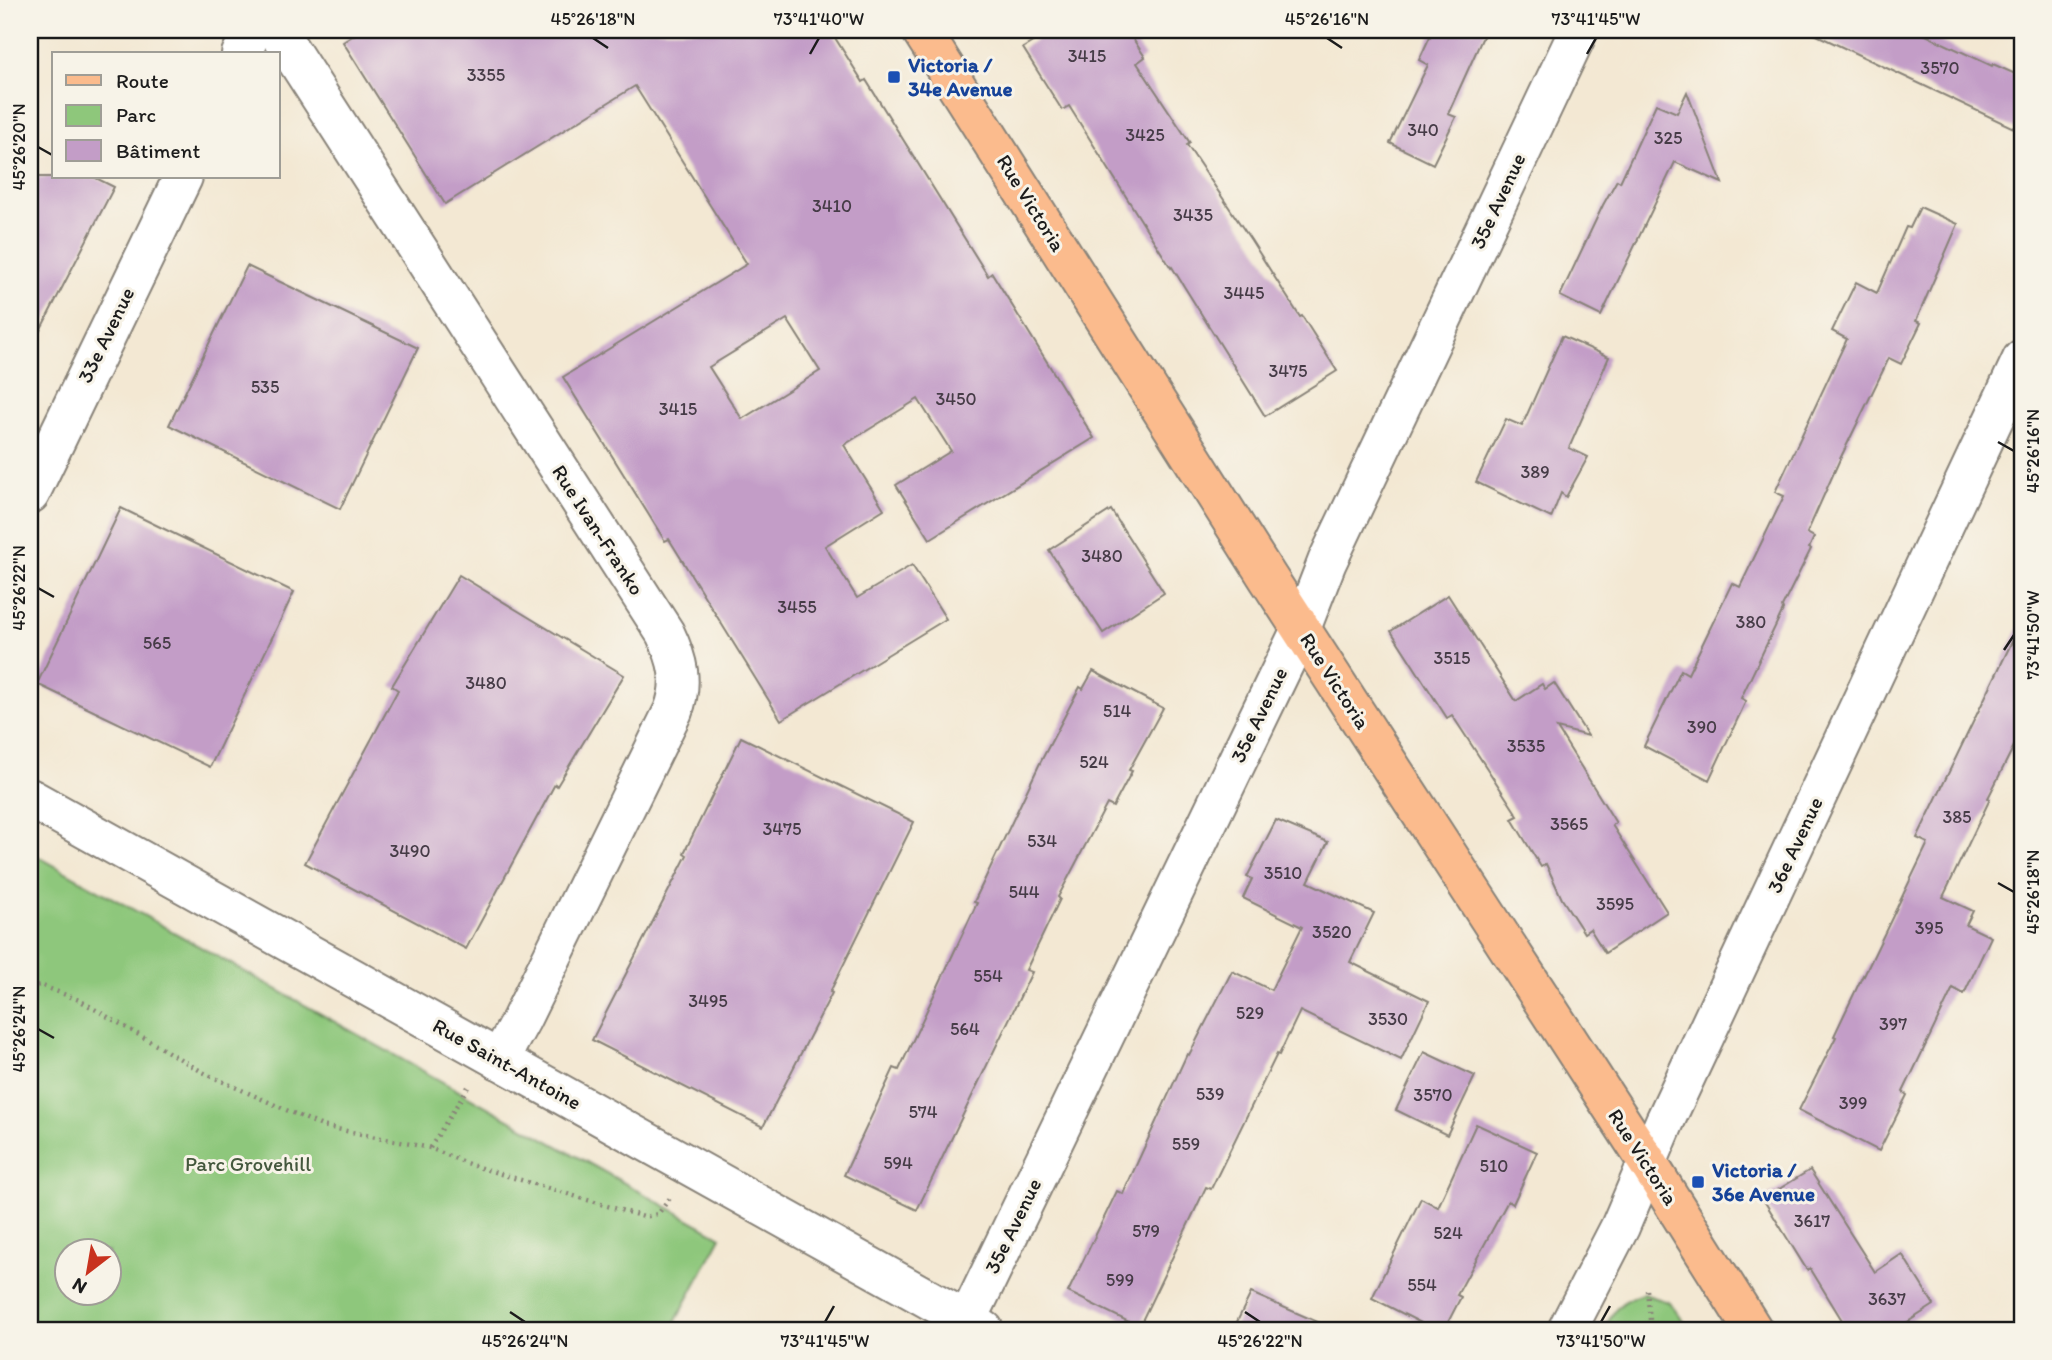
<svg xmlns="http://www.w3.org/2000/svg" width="2052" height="1360" viewBox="0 0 2052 1360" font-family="Itim,sans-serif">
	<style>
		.green { fill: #8ec77b; stroke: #55724c; stroke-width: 2; fill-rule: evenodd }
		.building { fill: #c39dc7; fill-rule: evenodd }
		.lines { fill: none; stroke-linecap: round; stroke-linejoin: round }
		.minor-casing { stroke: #888278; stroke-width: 42 }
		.major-casing { stroke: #888278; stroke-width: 42 }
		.path { stroke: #888278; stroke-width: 4.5; stroke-dasharray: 2 5; stroke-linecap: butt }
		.minor { stroke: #fff; stroke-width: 38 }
		.major { stroke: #fbbb8d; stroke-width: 38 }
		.ticks { fill: none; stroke: #1c1c1c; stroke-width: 2.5 }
		.transit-dot { fill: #1a4fb4; stroke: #f7f3e8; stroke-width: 2.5 }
		.labels { text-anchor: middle; stroke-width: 6; stroke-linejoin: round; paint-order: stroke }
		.number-label { font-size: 18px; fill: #463c47 }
		.transit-label { font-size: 21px; font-weight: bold; fill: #164399; stroke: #f7f3e8; text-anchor: start }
		.street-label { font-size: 21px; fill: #1c1c1c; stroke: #f7f3e8 }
		.park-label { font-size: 21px; fill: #44583d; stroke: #f7f3e8 }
		.neatline { fill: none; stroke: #1c1c1c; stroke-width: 2.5 }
		.ticks-label { font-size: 18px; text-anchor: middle; fill: #1c1c1c }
	</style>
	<rect width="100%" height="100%" fill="#f7f3e8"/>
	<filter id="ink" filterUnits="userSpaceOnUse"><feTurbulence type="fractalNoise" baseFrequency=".0143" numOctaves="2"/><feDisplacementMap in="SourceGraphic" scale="14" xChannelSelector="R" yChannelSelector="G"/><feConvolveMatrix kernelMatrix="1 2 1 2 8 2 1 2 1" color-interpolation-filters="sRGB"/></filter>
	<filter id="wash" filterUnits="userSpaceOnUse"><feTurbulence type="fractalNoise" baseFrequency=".00686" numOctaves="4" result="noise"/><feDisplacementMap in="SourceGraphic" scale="28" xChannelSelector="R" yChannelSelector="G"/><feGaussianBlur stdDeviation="1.57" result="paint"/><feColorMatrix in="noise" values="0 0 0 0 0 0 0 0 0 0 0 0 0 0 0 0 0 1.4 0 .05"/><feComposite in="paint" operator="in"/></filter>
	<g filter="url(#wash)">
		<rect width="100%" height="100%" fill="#f3e8d3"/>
		<g class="green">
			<path d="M30 852 721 1237 671 1330H30ZM66 1252H108V1294H66Z"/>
			<path d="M1643 1294 1669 1302 1690 1330H1604C1614 1309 1620 1300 1643 1294Z"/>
		</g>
		<g id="blocks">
			<g class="building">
				<path d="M362 30H830L863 82 866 80 988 276 992 273 1094 438 930 539 896 485 951 451 918 399 844 445 884 509 825 546 857 598 912 565 946 619 781 720 669 539 665 541 563 377 747 264 635 86 445 204 343 42ZM787 319 820 371 742 419 709 367Z"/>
				<path d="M1052 30H1127L1145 57 1137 63 1190 143 1187 145 1251 240 1300 317 1302 316 1337 371 1265 416 1172 267 1171 268 1069 106 1062 110 1023 48Z"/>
				<path d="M1433 30H1486L1448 114 1456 117 1433 164 1390 143 1428 65 1419 60Z"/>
				<path d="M1806 30H1915L1992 66 1993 64 2022 77V132Z"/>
				<path d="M1687 92 1722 183 1675 162 1601 316 1560 296 1603 205 1617 180 1620 182 1656 104 1677 113Z"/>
				<path d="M30 177H94L114 187 30 350Z"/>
				<path d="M1920 207 1958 224 1916 321 1921 323 1901 364 1889 358 1840 459 1807 533 1814 537 1809 548 1811 549 1782 607 1783 610 1741 698 1746 701 1709 780 1644 746 1681 670 1688 674 1732 583 1740 587 1784 496 1775 492 1847 339 1832 331 1856 282 1877 293 1906 227 1910 228Z"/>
				<path d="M247 266 418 348 340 509 169 425Z"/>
				<path d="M1562 336 1609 357 1569 448 1588 457 1566 497 1561 493 1551 518 1476 482 1506 419 1522 426Z"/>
				<path d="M121 508 294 592 210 767 37 684Z"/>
				<path d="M1111 510 1164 593 1103 633 1049 550Z"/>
				<path d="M459 575 624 675 557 786 555 784 466 949 305 863 398 690 392 686Z"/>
				<path d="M1448 595 1516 701 1542 684 1545 689 1554 683 1588 736 1557 728 1616 823 1612 825 1667 912 1605 953 1590 929 1584 933 1562 899 1546 864 1541 867 1512 819 1518 816 1452 715 1447 718 1391 631Z"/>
				<path d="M2022 621V730L1988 798 1990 799 1943 897 1973 911 1966 925 1991 937 1964 994 1953 988 1903 1092 1907 1095 1879 1151 1799 1110 1836 1037 1834 1036 1863 975 1864 976 1928 843 1917 838Z"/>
				<path d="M1093 671 1163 708 1129 770 1132 771 1113 807 1107 804 1058 897 1060 899 1026 970 1032 972 917 1210 844 1175 894 1068 899 1070 977 903 974 902 1040 763 1080 687 1083 689Z"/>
				<path d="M741 737 914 822 830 992 832 993 763 1127 592 1040 687 855 684 853Z"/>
				<path d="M1276 820 1328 842 1308 882 1374 913 1350 962 1429 1001 1401 1060 1300 1011 1279 1055 1277 1054 1211 1189 1206 1187 1139 1327 1068 1292 1117 1191 1123 1194 1187 1054 1189 1055 1232 971 1271 990 1302 927 1243 898 1252 879 1247 877Z"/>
				<path d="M1424 1052 1475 1076 1447 1135 1396 1110Z"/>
				<path d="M1476 1124 1537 1152 1513 1204 1508 1201 1457 1295 1461 1297 1444 1330H1435L1372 1298 1421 1198 1438 1207Z"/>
				<path d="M1810 1170 1875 1272 1902 1254 1934 1305 1895 1330H1848L1810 1268 1807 1270 1763 1199Z"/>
				<path d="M1251 1293 1336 1330H1233Z"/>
			</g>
		</g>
	</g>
	<g filter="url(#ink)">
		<use href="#blocks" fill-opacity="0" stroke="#888278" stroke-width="2"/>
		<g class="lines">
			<g class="minor-casing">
				<g id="minor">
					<path d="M277 30 665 633C678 660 684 682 673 711L521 1020 499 1060"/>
					<path d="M241 54 253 30"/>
					<path d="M30 494 183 177"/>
					<path d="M30 798 984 1330"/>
					<path d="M967 1321 1272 689 1301 629 1327 562 1579 30"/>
					<path d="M1567 1330 1620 1227 1665 1121 2022 359"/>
				</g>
			</g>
			<g class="major-casing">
				<path id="major" d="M921 30 1268 578 1648 1163 1753 1330"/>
			</g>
			<g class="path">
				<path d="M30 987 40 985 79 1000 206 1074 322 1126 430 1148 471 1165 644 1217 658 1214 670 1198"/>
				<path d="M430 1148 468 1087"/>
				<path d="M1647 1290 1651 1330"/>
			</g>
			<use href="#minor" class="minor"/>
			<use href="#major" class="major"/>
		</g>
	</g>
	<path class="ticks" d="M593 38 608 48M1327 38 1342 48M810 54 819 38M1587 54 1596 38M38 147 54 156M1998 442 2014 451M38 588 54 597M2004 650 2014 635M1998 883 2014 892M38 1029 54 1038M510 1312 525 1322M1245 1312 1260 1322M825 1322 834 1306M1601 1322 1610 1306"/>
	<g class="transit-dot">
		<rect x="887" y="70" width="14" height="14" rx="3.5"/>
		<rect x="1691" y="1175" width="14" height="14" rx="3.5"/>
	</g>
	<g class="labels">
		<g class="number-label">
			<text x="1087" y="62">3415</text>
			<text x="1940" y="74">3570</text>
			<text x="486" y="81">3355</text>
			<text x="1423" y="136">340</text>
			<text x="1145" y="141">3425</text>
			<text x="1668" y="144">325</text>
			<text x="832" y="212">3410</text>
			<text x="1193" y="221">3435</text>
			<text x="1244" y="299">3445</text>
			<text x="1288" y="377">3475</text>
			<text x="265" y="393">535</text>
			<text x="956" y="405">3450</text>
			<text x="678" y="415">3415</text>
			<text x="1535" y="478">389</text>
			<text x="1102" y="562">3480</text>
			<text x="797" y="613">3455</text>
			<text x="1751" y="628">380</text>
			<text x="157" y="649">565</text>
			<text x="1452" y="664">3515</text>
			<text x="486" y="689">3480</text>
			<text x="1117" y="717">514</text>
			<text x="1702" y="733">390</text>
			<text x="1526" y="752">3535</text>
			<text x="1094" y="768">524</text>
			<text x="1957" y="823">385</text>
			<text x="1569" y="830">3565</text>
			<text x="782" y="835">3475</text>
			<text x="1042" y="847">534</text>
			<text x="410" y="857">3490</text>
			<text x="1283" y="879">3510</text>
			<text x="1024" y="898">544</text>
			<text x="1615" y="910">3595</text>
			<text x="1929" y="934">395</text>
			<text x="1332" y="938">3520</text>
			<text x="988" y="982">554</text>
			<text x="708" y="1007">3495</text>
			<text x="1250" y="1019">529</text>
			<text x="1388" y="1025">3530</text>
			<text x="1893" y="1030">397</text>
			<text x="965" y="1035">564</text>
			<text x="1210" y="1100">539</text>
			<text x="1433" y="1101">3570</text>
			<text x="1853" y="1109">399</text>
			<text x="923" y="1118">574</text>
			<text x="1186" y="1150">559</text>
			<text x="898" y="1169">594</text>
			<text x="1494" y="1172">510</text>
			<text x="1812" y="1227">3617</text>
			<text x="1146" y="1237">579</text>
			<text x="1448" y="1239">524</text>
			<text x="1120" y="1286">599</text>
			<text x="1422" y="1291">554</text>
			<text x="1887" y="1305">3637</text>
		</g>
		<g class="transit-label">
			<text x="908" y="72">Victoria /<tspan x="908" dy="24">34e Avenue</tspan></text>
			<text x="1712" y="1177">Victoria /<tspan x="1712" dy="24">36e Avenue</tspan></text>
		</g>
		<g class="street-label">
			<text transform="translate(1498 201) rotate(-65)" y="7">35e Avenue</text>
			<text transform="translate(1031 203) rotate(58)" y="7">Rue Victoria</text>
			<text transform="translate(106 335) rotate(-64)" y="7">33e Avenue</text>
			<text transform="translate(598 530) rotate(57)" y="7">Rue Ivan-Franko</text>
			<text transform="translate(1335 681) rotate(57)" y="7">Rue Victoria</text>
			<text transform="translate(1259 715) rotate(-64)" y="7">35e Avenue</text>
			<text transform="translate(1795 845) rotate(-65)" y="7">36e Avenue</text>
			<text transform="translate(507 1064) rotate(29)" y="7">Rue Saint-Antoine</text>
			<text transform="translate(1643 1157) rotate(57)" y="7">Rue Victoria</text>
			<text transform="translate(1013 1226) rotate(-64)" y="7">35e Avenue</text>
		</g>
		<g class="park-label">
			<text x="248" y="1171">Parc Grovehill</text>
		</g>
	</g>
	<rect width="2052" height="1360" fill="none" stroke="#f7f3e8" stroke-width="77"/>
	<rect x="52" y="52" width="228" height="126" fill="#f7f3e8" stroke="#9f9d96" stroke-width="2"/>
	<rect x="66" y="75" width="35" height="10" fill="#fbbb8d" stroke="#9f9d96" stroke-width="2"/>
	<text x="116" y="88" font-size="21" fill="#1c1c1c">Route</text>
	<rect x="66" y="105" width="35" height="21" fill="#8ec77b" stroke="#9f9d96" stroke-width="2"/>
	<text x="116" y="122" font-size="21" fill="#1c1c1c">Parc</text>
	<rect x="66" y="140" width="35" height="21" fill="#c39dc7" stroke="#9f9d96" stroke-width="2"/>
	<text x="116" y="158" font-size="21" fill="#1c1c1c">Bâtiment</text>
	<g transform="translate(88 1272) rotate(211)"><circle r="33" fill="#f7f3e8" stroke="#9f9d96" stroke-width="2"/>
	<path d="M0-5L12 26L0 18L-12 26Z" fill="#c8321e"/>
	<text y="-10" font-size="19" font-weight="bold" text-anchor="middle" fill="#1c1c1c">N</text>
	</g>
	<rect x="38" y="38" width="1976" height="1284" class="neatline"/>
	<g class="ticks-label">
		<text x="593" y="25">45°26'18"N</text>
		<text x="819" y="25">73°41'40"W</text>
		<text x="1327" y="25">45°26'16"N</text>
		<text x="1596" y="25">73°41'45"W</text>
		<text transform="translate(19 147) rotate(-90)" y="6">45°26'20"N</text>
		<text transform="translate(2033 451) rotate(-90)" y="6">45°26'16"N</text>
		<text transform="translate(19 588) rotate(-90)" y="6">45°26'22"N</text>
		<text transform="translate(2033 635) rotate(-90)" y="6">73°41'50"W</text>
		<text transform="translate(2033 892) rotate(-90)" y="6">45°26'18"N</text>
		<text transform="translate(19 1029) rotate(-90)" y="6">45°26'24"N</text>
		<text x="525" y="1347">45°26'24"N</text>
		<text x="825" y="1347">73°41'45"W</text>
		<text x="1260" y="1347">45°26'22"N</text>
		<text x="1601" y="1347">73°41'50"W</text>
	</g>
</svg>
